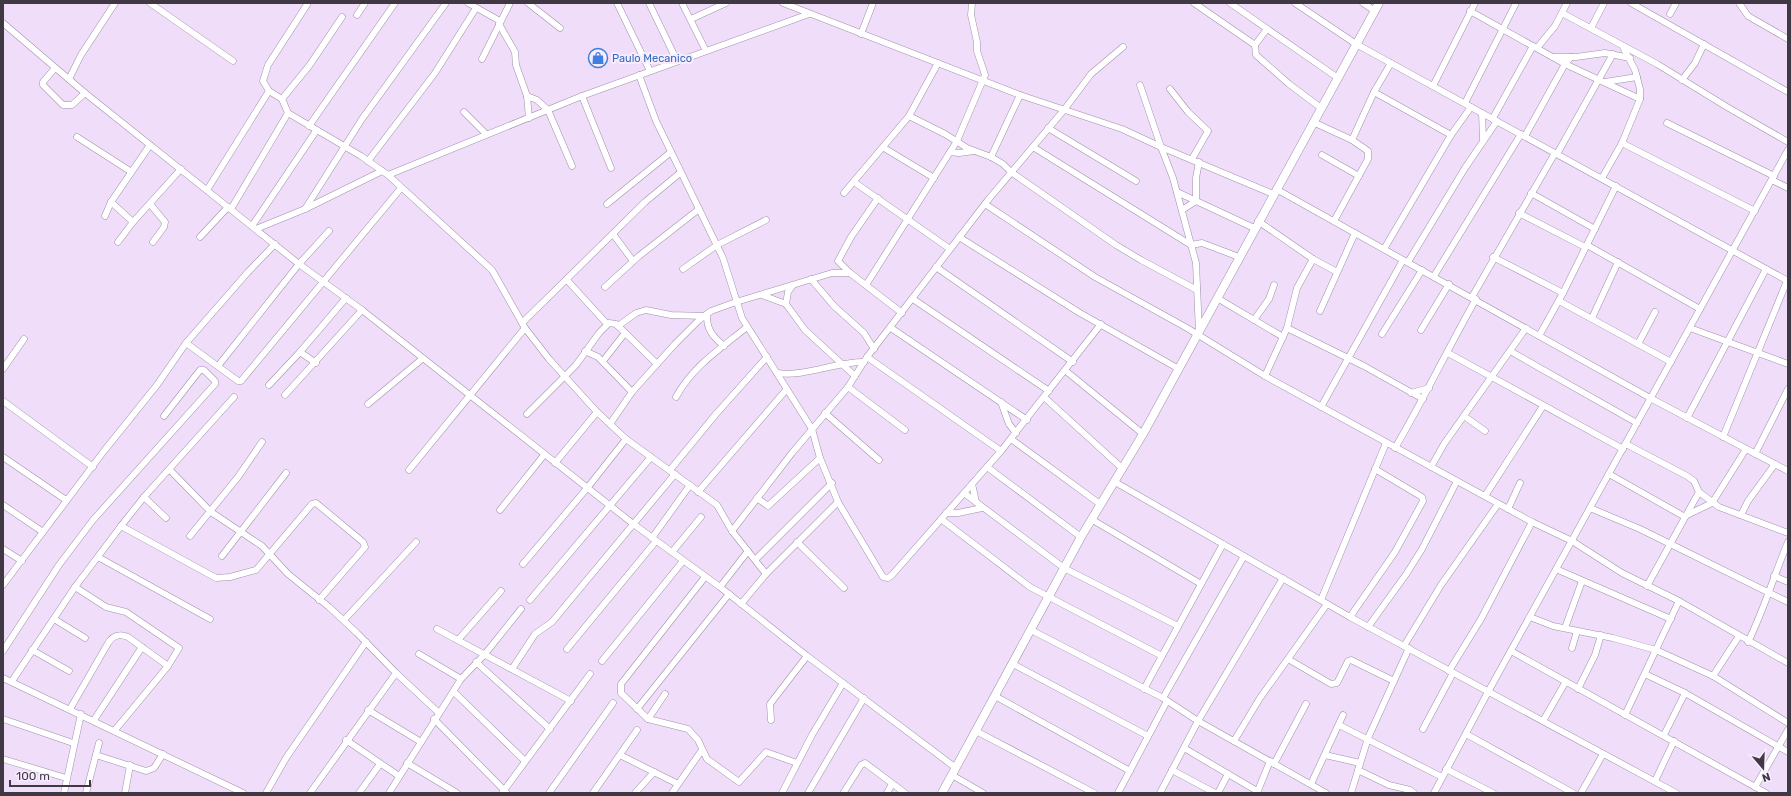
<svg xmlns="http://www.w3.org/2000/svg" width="1791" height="796" viewBox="0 0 1791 796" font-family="Rubik,sans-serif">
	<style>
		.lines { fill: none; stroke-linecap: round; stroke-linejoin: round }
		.street-casing { stroke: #a190ab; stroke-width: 7 }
		.secondary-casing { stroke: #a190ab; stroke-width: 9 }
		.street { stroke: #fff; stroke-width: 6 }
		.secondary { stroke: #fff; stroke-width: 8 }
		.labels { text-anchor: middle; stroke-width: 4; stroke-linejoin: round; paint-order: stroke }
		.shop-label { font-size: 11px; fill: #366cbe; stroke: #f8edff; text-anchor: start }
	</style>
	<rect width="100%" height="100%" fill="#efddf9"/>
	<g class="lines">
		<g class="street-casing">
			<g id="street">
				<path d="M150 3 233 61"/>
				<path d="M308 3 268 65 263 81 269 91 282 99 288 113 361 156 388 175 492 270 525 328 549 359 597 412 626 439 717 505 732 531 766 574"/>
				<path d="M468 3 500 21"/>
				<path d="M528 3 560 28"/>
				<path d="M617 3 650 71"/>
				<path d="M649 3 677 61"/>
				<path d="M682 3 706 51"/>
				<path d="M783 3 1020 95 1122 129 1161 147 1273 194"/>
				<path d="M1194 3 1255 45"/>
				<path d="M1230 3 1338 78"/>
				<path d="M1295 3 1356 44 1788 281"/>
				<path d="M1363 3 1375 11"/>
				<path d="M1631 3 1788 92"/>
				<path d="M1739 3 1748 16 1788 39"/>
				<path d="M1470 11 1565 64 1640 99"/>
				<path d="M1562 13 1657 64 1727 107 1788 142"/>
				<path d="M1670 14 1676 3"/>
				<path d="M357 15 365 3"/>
				<path d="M691 19 726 3"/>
				<path d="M3 23 85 93 299 264 362 310 632 523 720 587 807 656 956 768"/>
				<path d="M499 24 515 52 516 65 527 96 529 118"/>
				<path d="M1591 28 1604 3"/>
				<path d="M1267 29 1255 45 1256 55 1289 84 1321 108"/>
				<path d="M861 34 873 3"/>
				<path d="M1537 48 1555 26 1567 3"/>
				<path d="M1553 57H1576L1605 53 1630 58"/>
				<path d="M482 59 510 3"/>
				<path d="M55 68 43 82V85L63 105H72L85 93"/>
				<path d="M639 75 656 121 723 258 742 318 812 429 820 458 838 502 883 577 888 578 892 575 1001 451 1101 324"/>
				<path d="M69 79 81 55 115 3"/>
				<path d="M1682 80 1695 63 1704 44"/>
				<path d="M1605 82 1637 77"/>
				<path d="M1140 85 1161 147 1173 178 1196 263 1199 332"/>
				<path d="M1433 86 1475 3"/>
				<path d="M1170 89 1188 112 1208 131 1192 159"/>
				<path d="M1374 92 1451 135"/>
				<path d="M527 96 537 100 548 110 572 166"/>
				<path d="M582 96 611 168"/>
				<path d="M282 99 309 66 342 17"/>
				<path d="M1465 103 1516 3"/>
				<path d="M464 112 486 134"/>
				<path d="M1482 113 1483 139"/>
				<path d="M909 116 945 134 967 148 991 157 1003 164 1011 172 1116 245 1141 260 1197 290"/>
				<path d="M1493 118 1533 46"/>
				<path d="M1313 122 1352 140"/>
				<path d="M1667 123 1774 176"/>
				<path d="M309 126 395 3"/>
				<path d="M1048 128 1136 181"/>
				<path d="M1525 136 1565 64 1571 57"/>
				<path d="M77 137 130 171"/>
				<path d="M1622 143 1755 211"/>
				<path d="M1033 147 1191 245 1202 243 1239 257"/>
				<path d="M884 148 934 178"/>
				<path d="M950 152 959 153 974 151"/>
				<path d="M1557 154 1613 54"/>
				<path d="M1322 155 1359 176"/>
				<path d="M991 157 1020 95"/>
				<path d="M368 161 435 73 476 8"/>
				<path d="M388 175 582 96 809 14"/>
				<path d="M1602 178 1622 143 1640 99V89L1635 70 1623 47"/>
				<path d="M1772 180 1788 188"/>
				<path d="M854 182 950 249"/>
				<path d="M1276 189 1652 399 1788 471"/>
				<path d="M207 190 269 91"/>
				<path d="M1177 192 1254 228"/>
				<path d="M844 193 909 116 938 63"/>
				<path d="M1531 193 1595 229"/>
				<path d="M878 198 851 237 838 261 850 273 902 313"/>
				<path d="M111 202 133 222"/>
				<path d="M150 204 165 222 164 227 153 242"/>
				<path d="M607 204 671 152"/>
				<path d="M985 204 1095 277 1187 328 1265 376 1532 522 1572 541 1622 573 1679 601 1788 663"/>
				<path d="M231 209 288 113"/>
				<path d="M305 209 362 119 446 3"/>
				<path d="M1182 210 1196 201V178L1199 162"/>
				<path d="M1519 213 1585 247"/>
				<path d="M105 216 111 202 150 145"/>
				<path d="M1258 221 1313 259 1337 272"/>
				<path d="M1334 221 1368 159V151L1352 140 1374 92 1391 63"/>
				<path d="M252 226 316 131"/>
				<path d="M256 229 305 209 382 171"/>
				<path d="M613 234 633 261"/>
				<path d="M200 237 228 207"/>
				<path d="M959 237 1080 313 1179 369"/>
				<path d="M118 242 133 222 181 169"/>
				<path d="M1587 245 1700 309"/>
				<path d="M1384 249 1451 135 1471 107"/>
				<path d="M1493 257 1563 293"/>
				<path d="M1408 262 1465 168 1497 121"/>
				<path d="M936 267 1073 362"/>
				<path d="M683 269 717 245 766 220"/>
				<path d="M1434 276 1521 134"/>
				<path d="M811 279 834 306 864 333 874 349"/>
				<path d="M567 280 607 324"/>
				<path d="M866 285 957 141 985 75 977 51V42L971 15 972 3"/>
				<path d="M605 287 639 256 699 209"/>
				<path d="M762 295 786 304 805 330 855 376"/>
				<path d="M1472 297 1555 153"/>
				<path d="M1217 298 1283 337"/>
				<path d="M913 299 1049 391"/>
				<path d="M1559 301 1671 362"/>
				<path d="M786 304 788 292 793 285"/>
				<path d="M1320 311 1355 233"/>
				<path d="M707 314C706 329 713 337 724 346"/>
				<path d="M1592 318 1618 262"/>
				<path d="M1254 320 1269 299 1274 285"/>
				<path d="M522 323 645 202 680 173"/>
				<path d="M618 326 636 313 646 310 671 315 703 316"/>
				<path d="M891 328 1027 420"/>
				<path d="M1287 328 1364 366 1423 399"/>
				<path d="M1690 328 1788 364"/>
				<path d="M1421 330 1449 284"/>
				<path d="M1382 334 1422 270"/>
				<path d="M1539 336 1563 293 1616 186"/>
				<path d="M186 343 238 381H241L401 188"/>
				<path d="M1638 344 1655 312"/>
				<path d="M585 351 598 357 632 392"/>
				<path d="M1510 351 1637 423"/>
				<path d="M300 352 316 363"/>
				<path d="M1448 353 1623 449"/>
				<path d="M867 357 1001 451"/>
				<path d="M603 361 625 333"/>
				<path d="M218 366 299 264 329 231"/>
				<path d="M3 369 24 339"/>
				<path d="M1066 371 1143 434"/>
				<path d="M777 373C805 377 835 362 864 362"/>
				<path d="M1265 376 1287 328 1297 288 1313 259"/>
				<path d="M269 385 300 352 346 298"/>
				<path d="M848 387 905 430"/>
				<path d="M1411 393 1429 388"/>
				<path d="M285 395 362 310"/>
				<path d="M676 397C693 366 720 349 747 327"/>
				<path d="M1044 397 1123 469"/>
				<path d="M3 401 93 467"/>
				<path d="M1001 402 1009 424 1016 433"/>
				<path d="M368 404 422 359"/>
				<path d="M1321 407 1403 260"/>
				<path d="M825 413 879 460"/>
				<path d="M527 414 576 365 599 333 609 323 616 324 657 364"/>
				<path d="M1464 416 1485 431"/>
				<path d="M1687 418 1766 269"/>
				<path d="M610 424 632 392 675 344 699 320 711 311 736 302 832 273H850"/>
				<path d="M1723 437 1787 281"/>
				<path d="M1011 439 1100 504"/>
				<path d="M1626 444 1687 476 1694 481 1699 492 1719 507 1788 533"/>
				<path d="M1395 448C1424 399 1448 348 1476 299"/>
				<path d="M1755 454 1788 389"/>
				<path d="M3 457 66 500"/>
				<path d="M555 463 597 412"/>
				<path d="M987 467 1081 537"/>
				<path d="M1431 467 1444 444 1526 328"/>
				<path d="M170 470 211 512 262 546 288 574 329 607 357 633 396 673"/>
				<path d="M409 470 525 328"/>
				<path d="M670 470 716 414 767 357"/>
				<path d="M1609 474 1685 517"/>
				<path d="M1115 482 1350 617 1676 793"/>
				<path d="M972 484 976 502"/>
				<path d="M698 492 786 390"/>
				<path d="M964 493 1064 568 1178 626"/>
				<path d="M1485 496 1543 406"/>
				<path d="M144 497 166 518"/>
				<path d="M757 498 768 506 820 458"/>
				<path d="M3 505 43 532"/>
				<path d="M1590 508 1640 529 1788 602"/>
				<path d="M1508 509 1520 483"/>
				<path d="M500 510 544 455"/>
				<path d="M946 513H958L982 508"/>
				<path d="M1687 515 1712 503 1746 449"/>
				<path d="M1741 515 1748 501 1775 464"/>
				<path d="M941 519 1030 587 1162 656"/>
				<path d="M1091 519 1201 584"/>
				<path d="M121 526 216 578 230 577 256 570 312 504 316 503 363 542 365 547 319 600"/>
				<path d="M732 531 792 453 848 387 867 357 988 200 1064 110 1091 74 1123 47"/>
				<path d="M190 536 238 477 262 442"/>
				<path d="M652 538 690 485"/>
				<path d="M797 542 844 588"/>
				<path d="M3 549 22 561"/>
				<path d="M672 552 701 517"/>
				<path d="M222 556 286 473"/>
				<path d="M98 557 210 619"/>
				<path d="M756 559 832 483"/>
				<path d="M523 564 588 487 626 439"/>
				<path d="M1556 569 1671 619"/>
				<path d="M1774 576 1788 582"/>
				<path d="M705 577 621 684V693L648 719 688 729 698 740 707 759 739 782 766 752 797 763"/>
				<path d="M3 585 104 451 157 385 186 343 248 272 275 244"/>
				<path d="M1647 586 1699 492"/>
				<path d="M75 587 106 607 126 612 179 648 168 666 115 730"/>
				<path d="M720 587 748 551"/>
				<path d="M530 600 651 457"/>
				<path d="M1321 600 1386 443"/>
				<path d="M741 604 766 574 838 502"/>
				<path d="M1350 617 1395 552 1423 501 1422 497 1375 469"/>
				<path d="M1530 617 1553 626 1613 638 1656 650 1713 676 1788 723"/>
				<path d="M54 619 85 638"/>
				<path d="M344 620 416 542"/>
				<path d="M1368 627 1407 573 1422 549 1457 481"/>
				<path d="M1565 628 1582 581"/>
				<path d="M437 629 571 701"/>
				<path d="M1031 630 1163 698 1198 721 1326 793"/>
				<path d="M458 640 501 591"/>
				<path d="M1748 642C1764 610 1774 575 1788 542"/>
				<path d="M1404 646 1441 585 1498 504"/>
				<path d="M1572 648 1577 631"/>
				<path d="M567 649 656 541"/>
				<path d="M32 650 69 671"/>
				<path d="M3 651 59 565 93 520 215 384V381L204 370H200L164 416"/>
				<path d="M1511 651 1766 793"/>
				<path d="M419 654 461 679"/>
				<path d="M1288 659 1331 684 1337 683 1348 661 1351 660 1394 681"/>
				<path d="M602 661 683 561"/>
				<path d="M476 662 550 729"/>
				<path d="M1013 664 1148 736"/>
				<path d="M512 669 535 634 552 622 675 474"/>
				<path d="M1449 671 1481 619 1532 522"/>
				<path d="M1645 674 1685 693 1788 752"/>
				<path d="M1713 676 1739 636"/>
				<path d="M3 678 243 793"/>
				<path d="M12 681 75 587 121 526 144 497 234 397"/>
				<path d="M1144 689 1223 544"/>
				<path d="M1578 689 1595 655 1601 635"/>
				<path d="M454 692 525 761"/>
				<path d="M995 696 1130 771"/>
				<path d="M1163 698 1244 556"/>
				<path d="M70 709 107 645C112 636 118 633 128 637L168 666"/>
				<path d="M637 709 729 594"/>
				<path d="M368 710 421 742"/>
				<path d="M1625 715 1679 601"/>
				<path d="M3 719 73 743"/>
				<path d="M434 719 506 792"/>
				<path d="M648 719 665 694"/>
				<path d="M94 720 142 647"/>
				<path d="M771 720 770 704 807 656"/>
				<path d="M1543 721 1565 683"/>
				<path d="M1339 725 1442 777"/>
				<path d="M1423 729 1453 673"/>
				<path d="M976 731 1094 793"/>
				<path d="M1466 734 1573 793"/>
				<path d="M1664 735 1685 693"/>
				<path d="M346 740 399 776"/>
				<path d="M1234 741 1260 698 1327 604"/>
				<path d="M1184 748 1257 791"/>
				<path d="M96 755 146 771 154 768 163 754"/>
				<path d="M620 755 678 784"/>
				<path d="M1325 755 1360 763"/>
				<path d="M3 759 66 778"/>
				<path d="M407 763 457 793"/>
				<path d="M1274 764 1306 704"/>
				<path d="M1446 769 1493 793"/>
				<path d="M1172 770 1215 793"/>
				<path d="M1358 770 1389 785 1410 790 1414 793"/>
				<path d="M952 775 983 793"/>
				<path d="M1655 781 1674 741"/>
				<path d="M1311 784 1343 715"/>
				<path d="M1755 787 1788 730"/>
				<path d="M844 792 861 765 865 763 905 793"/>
				<path d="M64 793 81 714"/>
				<path d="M86 793 99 743"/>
				<path d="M125 793 130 765"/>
				<path d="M266 793 286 758 366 642"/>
				<path d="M310 793 396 673 439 713"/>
				<path d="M359 793 380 764"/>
				<path d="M389 793 461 679 485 654 521 609"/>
				<path d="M502 793 590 674"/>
				<path d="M549 793 613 703"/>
				<path d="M593 793 637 730"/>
				<path d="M635 793 654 772"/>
				<path d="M672 793 702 750"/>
				<path d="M782 793 812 735 843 683"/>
				<path d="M808 793 864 698"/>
				<path d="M887 793 892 784"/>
				<path d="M1118 793 1167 701"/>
				<path d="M1160 793 1198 721 1283 578"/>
				<path d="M1218 793 1228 774"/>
				<path d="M1257 793 1270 761"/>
				<path d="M1351 793 1368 738 1409 648"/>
				<path d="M1434 793 1488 692 1788 150"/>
				<path d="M1581 793 1603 754"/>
			</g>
		</g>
		<g class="secondary-casing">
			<path id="secondary" d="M942 793 1081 537 1143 434 1379 3"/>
		</g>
		<use href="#street" class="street"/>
		<use href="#secondary" class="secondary"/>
	</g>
	<defs>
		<g id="shop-ring" transform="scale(1)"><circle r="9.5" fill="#f8edff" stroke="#3f7fe0" stroke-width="1.5"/><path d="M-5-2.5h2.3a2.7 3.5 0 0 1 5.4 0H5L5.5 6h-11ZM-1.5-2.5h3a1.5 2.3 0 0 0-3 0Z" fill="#3f7fe0"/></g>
	</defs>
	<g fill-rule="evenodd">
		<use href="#shop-ring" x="598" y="58"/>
	</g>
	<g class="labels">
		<g class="shop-label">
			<text x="612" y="62">Paulo Mecanico</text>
		</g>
	</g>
	<rect width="1791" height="796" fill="none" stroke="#403944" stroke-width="8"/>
	<g transform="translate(1763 768) rotate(161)" stroke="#f8edff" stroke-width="3" paint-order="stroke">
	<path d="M0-3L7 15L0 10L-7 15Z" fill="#403944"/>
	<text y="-6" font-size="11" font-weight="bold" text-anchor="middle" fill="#403944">N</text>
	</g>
	<path d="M10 780v6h80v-6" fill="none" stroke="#403944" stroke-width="2"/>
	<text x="16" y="780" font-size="12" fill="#403944" stroke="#f8edff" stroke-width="3" paint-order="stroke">100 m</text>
</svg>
